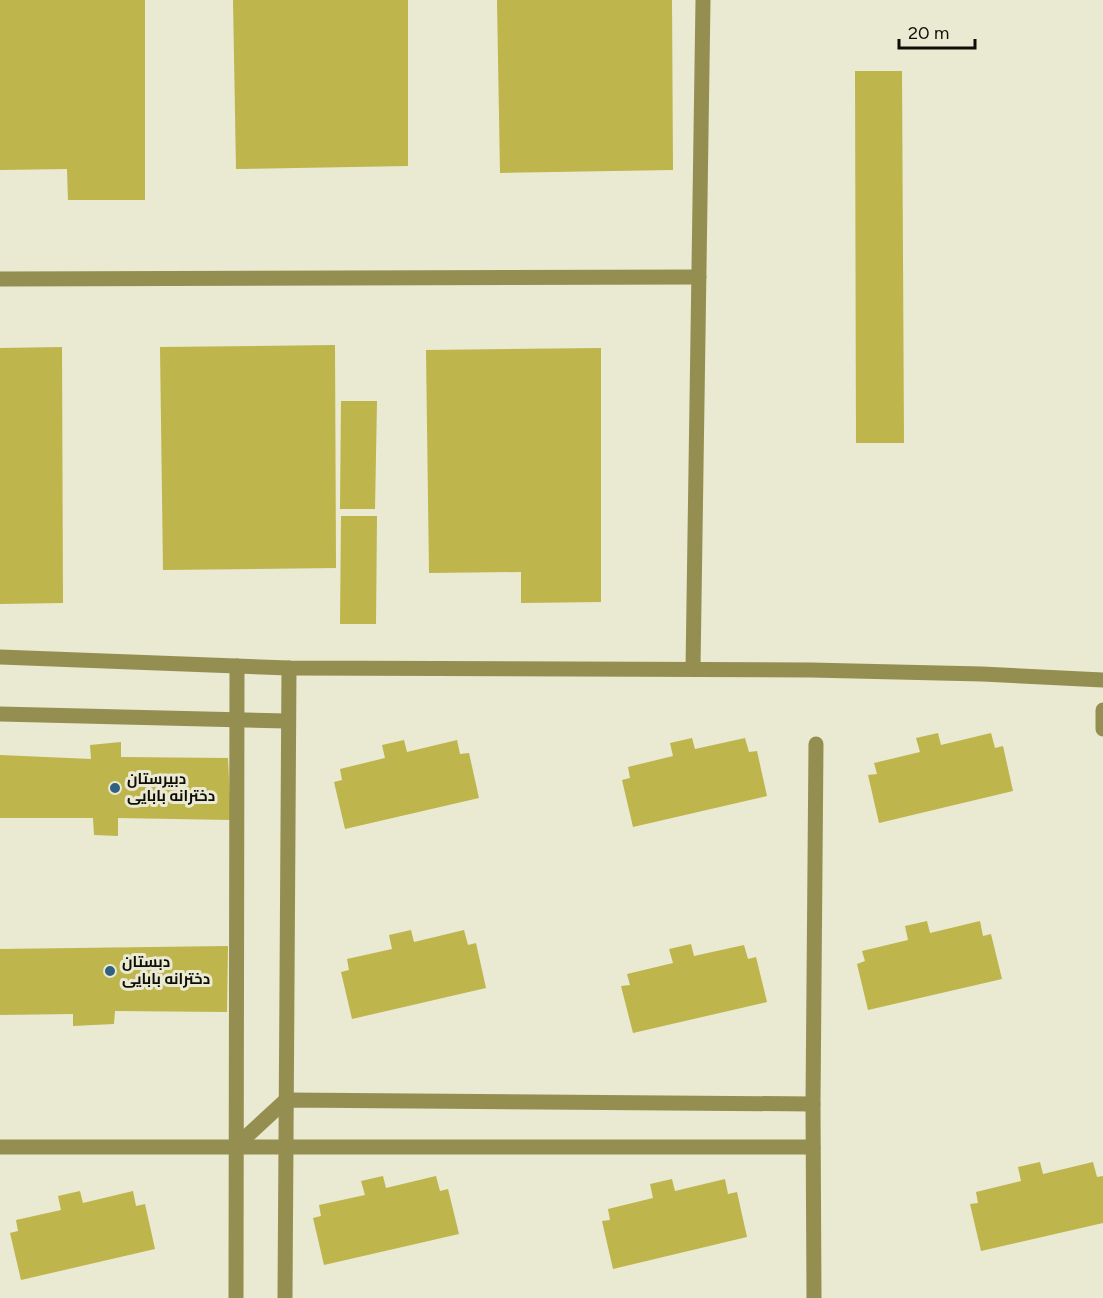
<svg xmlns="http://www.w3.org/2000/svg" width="1103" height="1298" viewBox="0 0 1103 1298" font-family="Figtree,Cairo,sans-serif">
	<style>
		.building { fill: #beb54c }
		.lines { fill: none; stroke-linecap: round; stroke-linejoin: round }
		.minor { stroke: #948f51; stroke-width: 15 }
		.poi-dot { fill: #316180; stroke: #eae9d2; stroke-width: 2 }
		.labels { text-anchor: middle; stroke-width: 6; stroke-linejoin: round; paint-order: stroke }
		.poi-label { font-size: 15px; font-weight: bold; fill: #0e0d06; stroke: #eae9d2; text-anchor: start }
	</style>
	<rect width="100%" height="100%" fill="#eae9d2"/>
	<g class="building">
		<path d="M0 0H145V200H68L67 169 0 170Z"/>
		<path d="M233 0H408V166L236 169Z"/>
		<path d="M497 0H672L673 170 500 173Z"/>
		<path d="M855 71H902L904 443H856Z"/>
		<path d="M335 345 336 568 163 570 160 347Z"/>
		<path d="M62 347 63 603 0 604V348Z"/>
		<path d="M601 348V602L521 603V572L429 573 426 350Z"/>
		<path d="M341 401H377L375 509H340Z"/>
		<path d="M341 516H377L376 624H340Z"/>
		<path d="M938 733 941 745 991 733 995 748 1003 746 1013 791 879 823 868 775 877 774 874 763 920 752 916 738Z"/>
		<path d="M692 738 695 749 745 738 749 752 757 751 767 796 633 827 622 780 630 778 628 767 673 756 670 743Z"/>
		<path d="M404 740 407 752 457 740 460 754 469 753 479 798 345 829 334 782 342 780 340 769 385 758 382 745Z"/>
		<path d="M121 742V757L228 758 231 820 118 818V836L94 835 93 818H0V755L91 759 90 745Z"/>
		<path d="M927 921 930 933 980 921 983 936 991 934 1002 979 868 1010 857 964 865 961 862 951 908 940 905 926Z"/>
		<path d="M411 930 414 942 464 930 468 945 476 943 486 988 352 1019 341 972 349 970 347 959 392 949 389 935Z"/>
		<path d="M691 944 694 956 744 945 748 959 756 957 767 1002 633 1033 621 986 630 985 627 974 673 963 669 949Z"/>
		<path d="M228 946 227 1012 115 1011 114 1024 73 1026V1014L0 1015V949Z"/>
		<path d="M1040 1162 1043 1174 1093 1162 1097 1177 1103 1176V1223L981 1251 970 1204 978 1203 976 1192 1021 1181 1018 1167Z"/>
		<path d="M383 1176 386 1188 436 1176 440 1191 448 1189 459 1234 324 1265 313 1218 321 1216 319 1205 365 1195 361 1181Z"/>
		<path d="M672 1179 675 1191 725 1179 728 1194 737 1192 747 1237 613 1269 602 1221 610 1220 608 1209 653 1198 650 1184Z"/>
		<path d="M80 1191 83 1203 133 1191 136 1206 145 1204 155 1249 21 1280 10 1233 18 1231 16 1220 61 1210 58 1196Z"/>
	</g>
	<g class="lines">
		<g class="minor">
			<path d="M0 279 699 277"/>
			<path d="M0 657 289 668 811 670 982 674 1103 680"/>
			<path d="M693 669 703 0"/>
			<path d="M1103 710V729"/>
			<path d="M0 714 287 721"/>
			<path d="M236 1146 286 1100 813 1104"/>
			<path d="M0 1147H813"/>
			<path d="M236 1298 237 666"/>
			<path d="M285 1298 289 668"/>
			<path d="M814 1298 813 1104 816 744"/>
		</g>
	</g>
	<g class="poi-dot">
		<circle cx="115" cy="788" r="6"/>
		<circle cx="110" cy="971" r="6"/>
	</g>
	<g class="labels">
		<g class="poi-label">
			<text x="127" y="784">دبیرستان<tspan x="127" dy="17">دخترانه بابایی</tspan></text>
			<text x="122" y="967">دبستان<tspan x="122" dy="17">دخترانه بابایی</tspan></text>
		</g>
	</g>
	<path d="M899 39v9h76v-9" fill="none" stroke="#0e0d06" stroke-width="3"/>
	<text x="908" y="39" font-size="18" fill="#0e0d06" stroke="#eae9d2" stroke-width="4.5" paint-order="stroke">20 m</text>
</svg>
